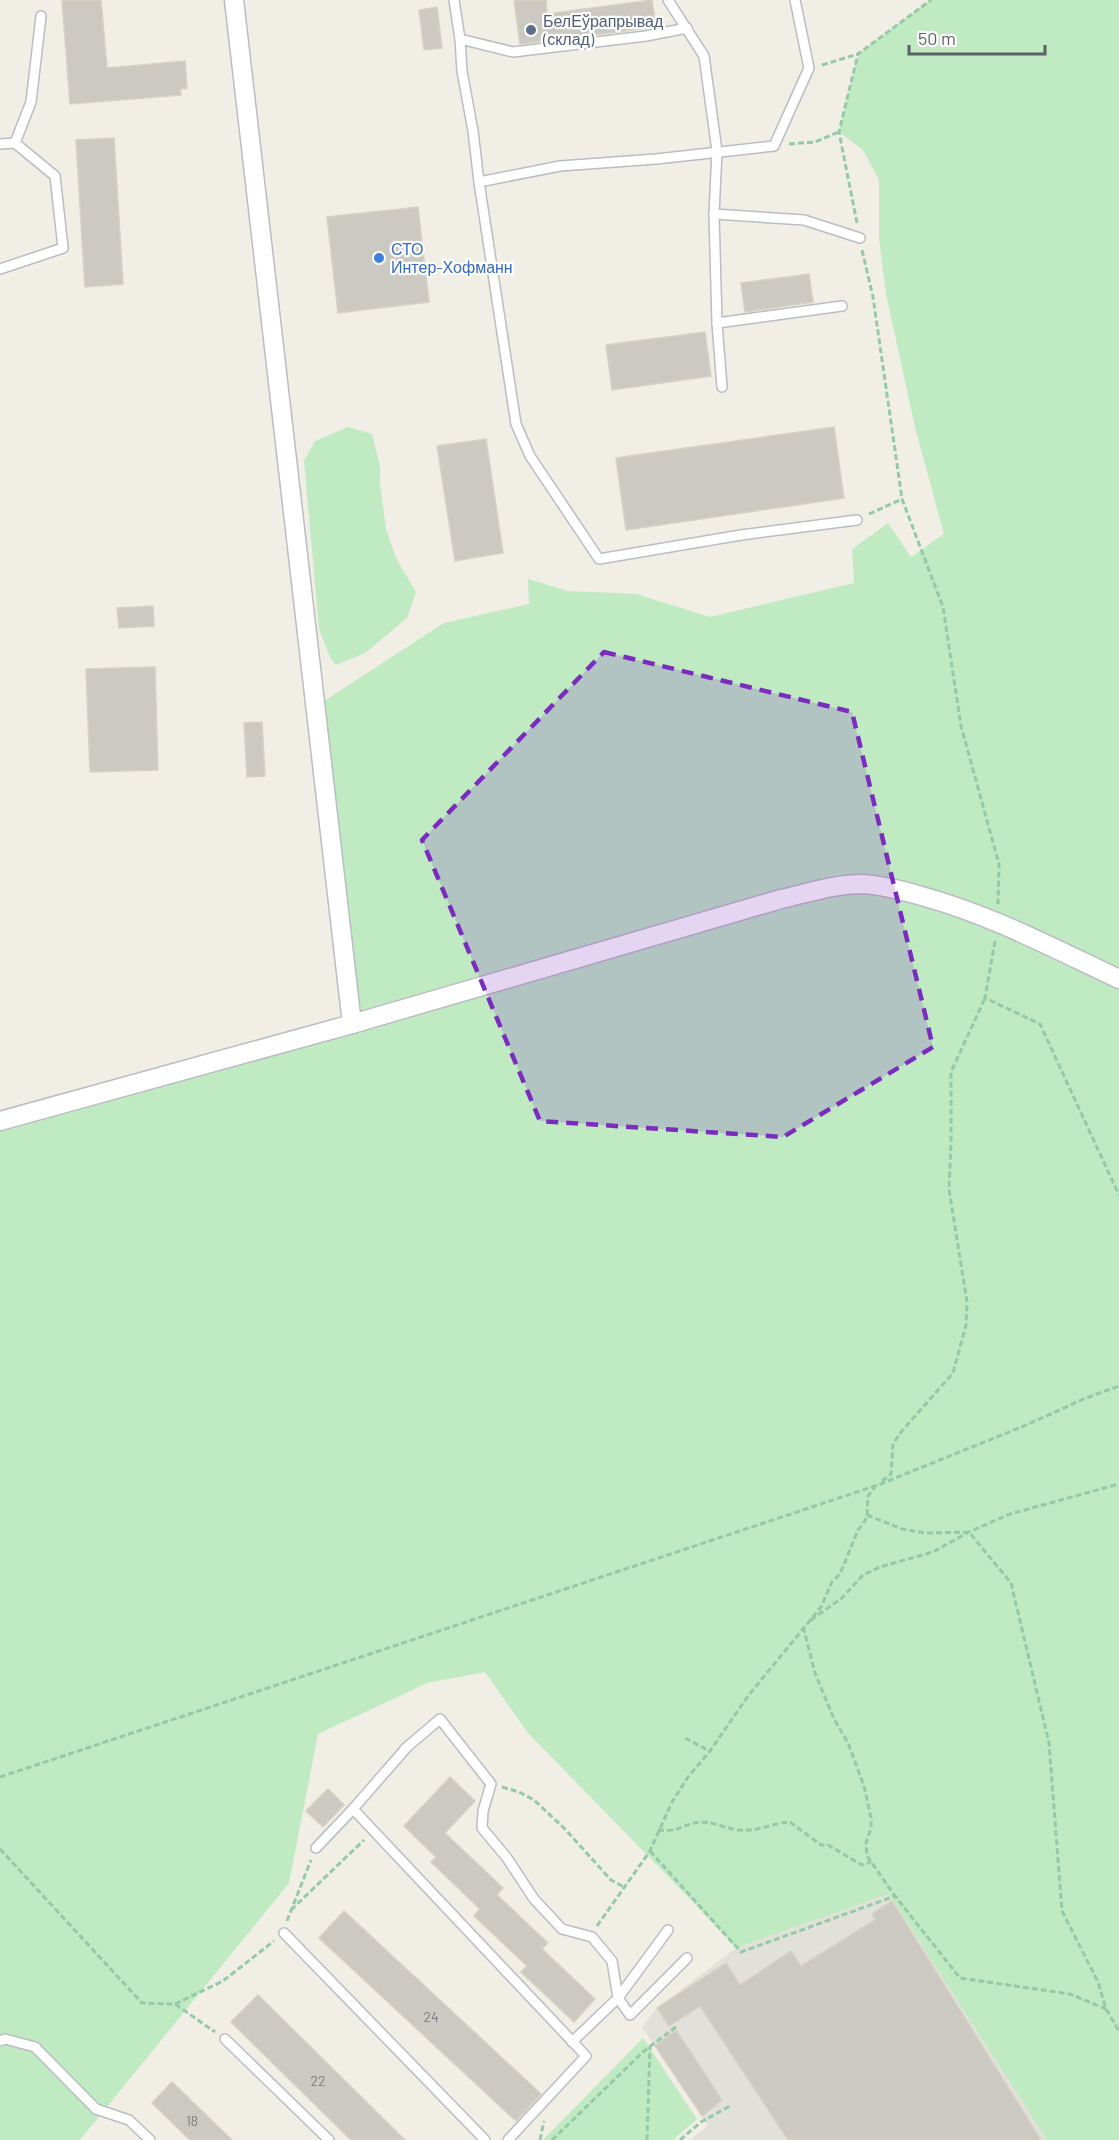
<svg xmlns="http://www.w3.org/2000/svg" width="1119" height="2140" viewBox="0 0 1119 2140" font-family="Barlow,sans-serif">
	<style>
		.industrial { fill: #e1e0d9 }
		.green { fill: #bfeac2 }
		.building { fill: #ccc8c2; stroke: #d6d1c2; stroke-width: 1.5 }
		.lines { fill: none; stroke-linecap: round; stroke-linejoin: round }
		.service-casing { stroke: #babdc2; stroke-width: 12 }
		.minor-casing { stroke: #babdc2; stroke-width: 21 }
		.path { stroke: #96c9a8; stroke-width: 3; stroke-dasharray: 6 3; stroke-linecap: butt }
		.service { stroke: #fff; stroke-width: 9 }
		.minor { stroke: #fff; stroke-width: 18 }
		.marked { fill: #7b2cbf; fill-opacity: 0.2; stroke: #7b2cbf; stroke-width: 4.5; stroke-dasharray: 12 8; stroke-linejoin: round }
		.service-dot { fill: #5c6f8a; stroke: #fff; stroke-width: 2 }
		.shop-dot { fill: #3f7fe0; stroke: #fff; stroke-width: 2 }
		.labels { text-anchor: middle; stroke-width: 4.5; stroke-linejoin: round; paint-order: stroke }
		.number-label { font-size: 14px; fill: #797b7e }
		.service-label { font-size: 16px; fill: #4e5e75; stroke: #fff; text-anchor: start }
		.shop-label { font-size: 16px; fill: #366cbe; stroke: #fff; text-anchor: start }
	</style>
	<rect width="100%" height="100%" fill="#f0eee5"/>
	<path class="industrial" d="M889 1894 1047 2140H690L708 2126 642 2027 657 2008 736 1948Z"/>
	<g class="green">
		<path d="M930 0H1119V2140H1047L889 1894 736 1948 694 1903 528 1733 485 1672 427 1683 318 1734 289 1883 80 2140H0V1121L352 1024 315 707 444 623 529 604 528 579 568 591 636 594 710 617 854 583 852 549 888 523 911 557 944 534 915 427 886 294 879 239V180L863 150 839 132 858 54Z"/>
		<path d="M348 427 372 434 380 467V484L386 529 396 558 416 592 407 618 365 653 336 665 330 657 319 629 304 461 315 441Z"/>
		<path d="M643 2038 697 2119 673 2140H543Z"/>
	</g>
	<g class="building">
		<path d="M62 0H101L107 68 185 61 187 88 180 89 181 95 70 104Z"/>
		<path d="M514 0H546L547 14 652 0 656 27 520 44Z"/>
		<path d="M437 7 442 48 424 50 419 10Z"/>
		<path d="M114 138 123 284 85 287 76 140Z"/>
		<path d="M418 207 429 302 338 313 327 217Z"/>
		<path d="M809 274 813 302 745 312 741 283Z"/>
		<path d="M705 332 711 376 612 390 606 345Z"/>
		<path d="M834 427 844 498 626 530 616 458Z"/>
		<path d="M486 439 503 553 455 561 437 446Z"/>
		<path d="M153 606 154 626 119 628 117 608Z"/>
		<path d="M155 667 158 770 90 772 86 669Z"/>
		<path d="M262 722 265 776 247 777 244 723Z"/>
		<path d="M450 1777 475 1801 445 1833 503 1888 497 1895 548 1943 542 1949 595 1999 574 2022 521 1972 527 1966 474 1916 480 1909 431 1862 436 1857 404 1826Z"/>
		<path d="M328 1789 344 1805 323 1827 306 1811Z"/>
		<path d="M892 1901 1041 2140H788L700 2006 669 2026 657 2008 726 1963 740 1985 791 1951 801 1966 875 1920 872 1914Z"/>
		<path d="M344 1911 541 2094 516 2121 319 1938Z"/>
		<path d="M258 1995 405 2140H351L231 2022Z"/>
		<path d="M676 2030 722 2100 702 2116 655 2046Z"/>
		<path d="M172 2082 232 2140H190L152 2103Z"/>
	</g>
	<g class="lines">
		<g class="service-casing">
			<g id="service">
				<path d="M454 0 460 39 462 71 473 131 479 182 560 166 656 159 774 146 809 68 795 0"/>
				<path d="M668 0 704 56 717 151 714 214 804 220 860 238"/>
				<path d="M460 39 513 52 646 36 687 28"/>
				<path d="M15 143 31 102 41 16"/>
				<path d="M0 144 15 143 55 176 63 248 0 269"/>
				<path d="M479 182 516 424 530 456 599 559 741 535 857 520"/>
				<path d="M714 214 717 323 722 387"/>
				<path d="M717 323 842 306"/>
				<path d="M316 1848 353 1809"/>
				<path d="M284 1933 485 2140"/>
				<path d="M618 1998 668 1930"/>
				<path d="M225 2039 329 2140"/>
				<path d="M0 2041 5 2039 35 2047 96 2109 129 2120 150 2140"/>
				<path d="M572 2042 618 1998 630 2015 687 1958"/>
				<path d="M508 2140 586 2056 353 1809 407 1747 440 1719 491 1784 483 1811 482 1828 507 1858 534 1899 562 1929 592 1937 612 1961 618 1998"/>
			</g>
		</g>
		<g class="minor-casing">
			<g id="minor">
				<path d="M234 0 352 1024"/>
				<path d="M0 1121 352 1024 781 899C808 893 835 884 862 884 884 885 905 891 925 897 993 916 1055 949 1119 979"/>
			</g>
		</g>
		<g class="path">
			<path d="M822 65 858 54"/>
			<path d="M789 144 815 142 839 132"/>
			<path d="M857 223 839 132 858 54 931 0"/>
			<path d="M862 250 873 297 902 499 943 607 961 726 999 864 998 904"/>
			<path d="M869 514 902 499"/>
			<path d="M995 941 985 998 1040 1024 1119 1195"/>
			<path d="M882 1481 891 1474 893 1444 901 1432 953 1373 966 1325 967 1302 949 1189 951 1143V1072L985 998"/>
			<path d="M867 1515 902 1529 926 1533 969 1532 1011 1583 1049 1743 1062 1911 1098 1982 1106 2009 1119 2031"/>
			<path d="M811 1620 842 1598 863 1575 880 1567 933 1552 969 1532 1010 1514 1119 1484"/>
			<path d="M801 1629 804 1630 815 1673 834 1719 848 1743 864 1786 871 1818V1828L866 1843 867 1856 895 1896"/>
			<path d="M685 1738 710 1751"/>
			<path d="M0 1777 878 1485 1024 1426 1086 1398 1119 1386"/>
			<path d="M502 1787 519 1792 534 1800 564 1828 611 1880 624 1887"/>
			<path d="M658 1830C678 1832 678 1827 694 1823 709 1819 725 1829 740 1830 757 1832 772 1823 790 1822L821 1845H828L862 1865 871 1862"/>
			<path d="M0 1849 142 2003 175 2004 215 2032"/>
			<path d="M650 1851 741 1952 895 1896 960 1978 1070 1994 1106 2009"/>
			<path d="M291 1910 364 1840"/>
			<path d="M287 1921 311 1860"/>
			<path d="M597 1926 650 1851 672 1802 688 1777 710 1751 748 1696 821 1607 832 1582 840 1574 858 1530 865 1521 867 1515 868 1496 875 1487"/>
			<path d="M175 2004 223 1981 274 1941"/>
			<path d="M540 2140 544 2121"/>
			<path d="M552 2140 644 2051 677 2026"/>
			<path d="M647 2140 650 2046"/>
			<path d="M680 2140 701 2122 730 2106"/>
		</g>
		<use href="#service" class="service"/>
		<use href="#minor" class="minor"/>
	</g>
	<path class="marked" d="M604 652 852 712 933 1047 783 1137 540 1121 422 840Z"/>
	<circle class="service-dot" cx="531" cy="30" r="6"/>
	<circle class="shop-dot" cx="379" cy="258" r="6"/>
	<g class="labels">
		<g class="number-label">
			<text x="431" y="2022">24</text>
			<text x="318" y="2086">22</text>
			<text x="192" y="2126">18</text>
		</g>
		<g class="service-label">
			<text x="543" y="27">БелЕўрапрывад<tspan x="543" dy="18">(склад)</tspan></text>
		</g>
		<g class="shop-label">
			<text x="391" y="255">СТО<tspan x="391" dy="18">Интер-Хофманн</tspan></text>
		</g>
	</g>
	<path d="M909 45v9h136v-9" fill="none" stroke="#5d6167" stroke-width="3"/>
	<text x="918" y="45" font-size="18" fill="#5d6167" stroke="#ffffff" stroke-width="4.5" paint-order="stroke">50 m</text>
</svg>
